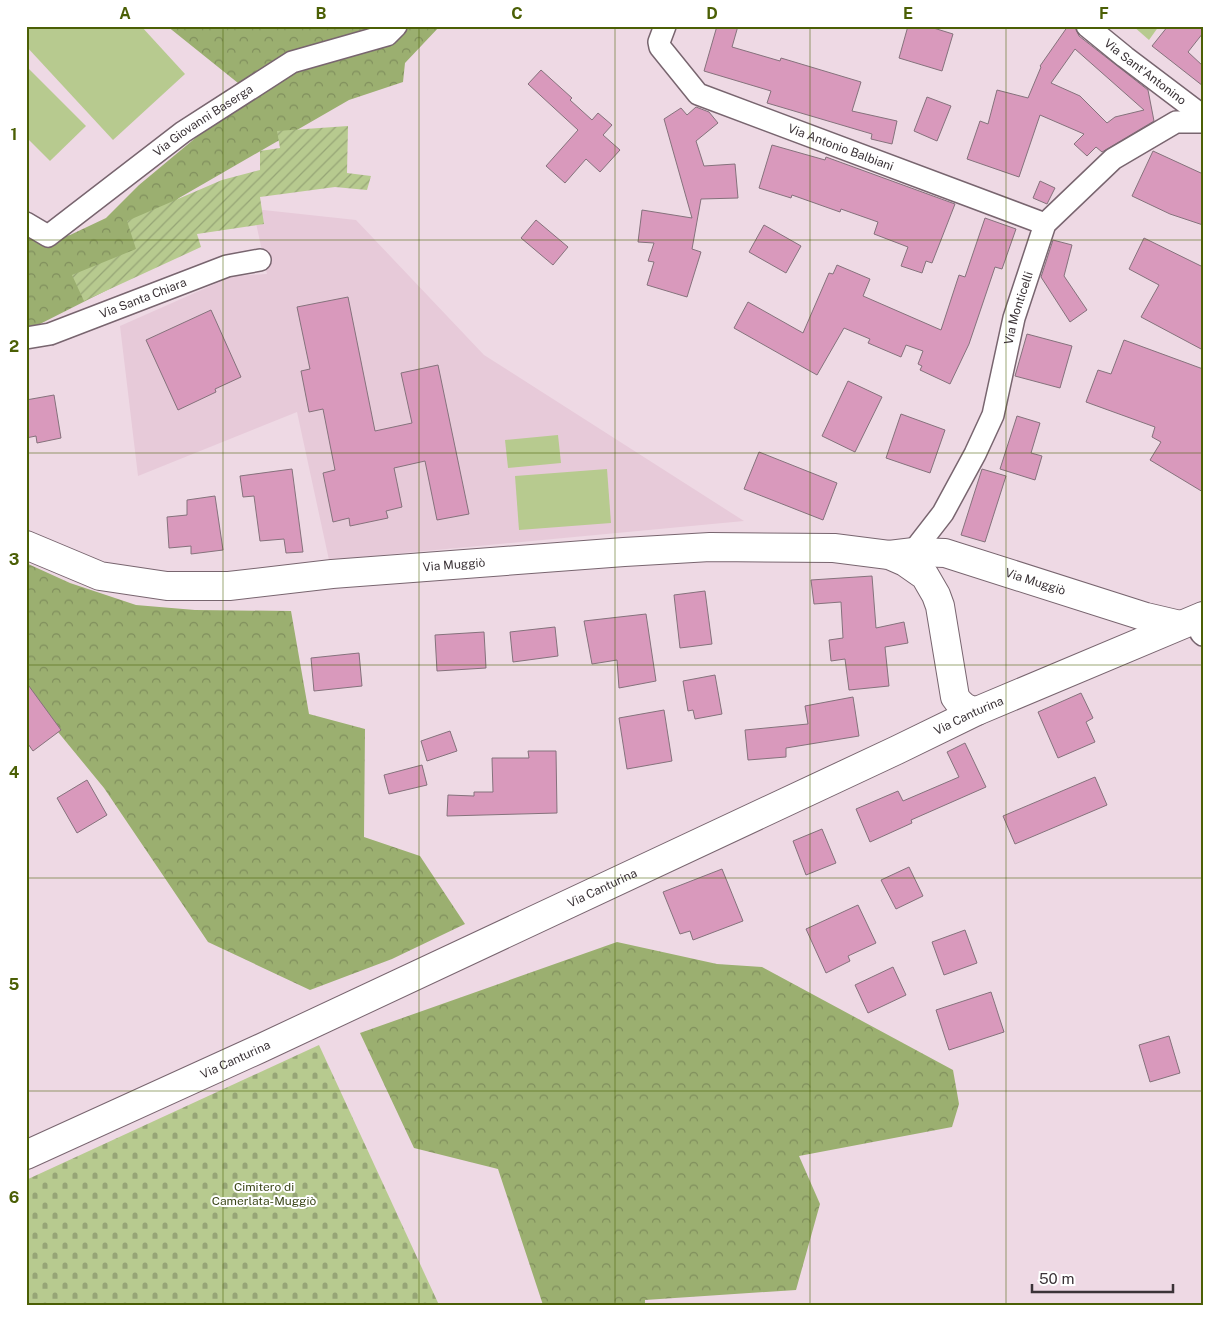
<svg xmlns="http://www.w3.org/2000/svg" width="1229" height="1331" viewBox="0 0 1229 1331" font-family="'Public Sans',sans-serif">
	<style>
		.built { fill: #e7cad9 }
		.green { fill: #b7ca8f }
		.forest { fill: url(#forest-crowns) }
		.cemetery { fill: url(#cemetery-stones) }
		.garden { fill: url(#garden-furrows) }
		.building { fill: #d999bc; stroke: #85727c; fill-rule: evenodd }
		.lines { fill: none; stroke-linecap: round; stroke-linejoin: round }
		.street-casing { stroke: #78656f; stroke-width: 24 }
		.secondary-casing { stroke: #78656f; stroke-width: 30 }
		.street { stroke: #fff; stroke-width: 21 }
		.secondary { stroke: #fff; stroke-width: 28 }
		.grid { fill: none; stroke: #4b5f05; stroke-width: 1; stroke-opacity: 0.55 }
		.labels { text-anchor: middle; stroke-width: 4; stroke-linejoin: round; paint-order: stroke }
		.street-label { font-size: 12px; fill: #3b3337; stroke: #fff }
		.park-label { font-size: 12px; fill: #3b4719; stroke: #fff }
		.neatline { fill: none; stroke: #4b5f05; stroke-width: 2 }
		.grid-label { font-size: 16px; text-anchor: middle; font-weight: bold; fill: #4b5f05 }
	</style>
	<defs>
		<pattern id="forest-crowns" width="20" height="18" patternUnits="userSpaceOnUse" patternTransform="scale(1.25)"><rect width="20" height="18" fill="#9baf70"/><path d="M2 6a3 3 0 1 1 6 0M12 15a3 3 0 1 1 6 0" fill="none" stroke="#808f5d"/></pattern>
		<pattern id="cemetery-stones" width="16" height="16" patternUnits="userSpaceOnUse" patternTransform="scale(1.25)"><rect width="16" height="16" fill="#b7ca8f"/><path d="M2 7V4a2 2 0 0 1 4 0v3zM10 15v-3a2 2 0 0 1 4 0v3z" fill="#96a576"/></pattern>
		<pattern id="garden-furrows" width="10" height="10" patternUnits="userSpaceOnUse" patternTransform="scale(1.25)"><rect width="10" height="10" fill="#b7ca8f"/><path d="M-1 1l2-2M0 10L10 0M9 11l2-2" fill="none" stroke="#96a576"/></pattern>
	</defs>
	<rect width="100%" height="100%" fill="#eed9e4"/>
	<path class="built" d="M253 209 356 220 484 355 744 521 329 560 297 412 138 476 120 326 233 276 267 274Z"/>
	<g class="green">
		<path d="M26 26H141L185 74 113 140 26 46Z"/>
		<path d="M1133 26H1159L1149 40Z"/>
		<path d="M26 66 86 126 50 161 26 137Z"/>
		<path d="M558 435 561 463 508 468 505 440Z"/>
		<path d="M607 469 611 523 519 530 515 476Z"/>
	</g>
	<g class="forest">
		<path d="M167 26H440L405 63 403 82 349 100 179 198 164 211 144 234 117 285 36 326H26V232L58 238 70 235 106 218 139 185 205 130 212 104 238 83Z"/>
		<path d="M26 563 70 583 136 605 195 610 291 611 309 714 365 729 364 837 420 856 465 924 392 959 310 990 208 942 104 788 26 693Z"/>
		<path d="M617 942 717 964 762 967 953 1070 959 1104 952 1127 799 1156 820 1204 796 1290 645 1300V1305H543L498 1169 414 1148 360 1033Z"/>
	</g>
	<path class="cemetery" d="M319 1045 439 1305H26V1180Z"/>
	<path class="garden" d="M348 126 347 173 371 176 367 190 335 187 260 197 264 224 197 234 201 247 84 301 72 275 136 249 127 221 222 180 260 170V151L280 148 277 131Z"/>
	<g class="building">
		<path d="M717 26H738L732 47 780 61 781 58 861 82 852 111 897 121 892 144 871 139 872 134 767 103 771 91 704 71Z"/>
		<path d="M908 26H927L953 34 942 71 899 58Z"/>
		<path d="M1068 26H1075L1079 36 1148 90 1154 121 1102 152 1096 147 1087 156 1074 144 1084 134 1040 115 1019 177 967 159 980 121 988 124 997 90 1028 98 1041 67 1040 66ZM1075 49 1144 110 1115 117 1107 123 1080 96 1051 83Z"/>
		<path d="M1168 26H1203V33L1188 52 1203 66V86L1152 46Z"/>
		<path d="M541 70 572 98 570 100 592 120 598 113 612 125 603 135 620 150 600 172 586 159 565 183 546 166 578 130 528 84Z"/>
		<path d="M927 97 951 106 937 141 914 131Z"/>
		<path d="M696 107 709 112 718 123 696 141 704 166 735 164 738 198 701 199 692 249 701 252 687 297 647 285 654 262 648 261 654 243 638 242 642 210 692 218 664 119 681 108 687 115Z"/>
		<path d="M772 145 825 160 826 157 955 204 932 263 926 261 922 273 901 266 908 247 874 234 878 222 841 209 840 212 792 195 791 198 759 188Z"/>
		<path d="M1153 151 1203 174V225L1170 214 1132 196Z"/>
		<path d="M1040 181 1055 188 1047 204 1033 198Z"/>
		<path d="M985 218 1016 229 1002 269 995 267 969 344 950 384 920 370 922 366 918 364 923 351 906 345 901 357 868 343 870 339 844 328 817 375 734 328 748 302 803 333 829 273 833 274 837 265 870 279 863 296 941 330 959 275 965 277Z"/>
		<path d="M536 220 568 247 553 265 521 238Z"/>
		<path d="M764 225 801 246 786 273 749 252Z"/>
		<path d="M1144 238 1203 267V350L1141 317 1159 285 1129 269Z"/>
		<path d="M1053 240 1072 245 1064 276 1087 310 1070 322 1041 277Z"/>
		<path d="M348 297 375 431 412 423 401 373 438 365 469 514 437 520 425 461 394 468 402 507 386 511 388 518 350 526 349 518 333 522 323 473 335 470 323 409 309 412 301 371 310 369 297 307Z"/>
		<path d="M211 310 241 377 215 389 216 392 178 410 146 340Z"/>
		<path d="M1027 334 1072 346 1060 388 1015 376Z"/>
		<path d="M1124 340 1203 369V492L1150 460 1161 442 1152 437 1155 427 1086 402 1098 370 1111 374Z"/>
		<path d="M848 381 882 397 855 452 822 436Z"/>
		<path d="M54 395 61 438 37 443 36 436 26 438V400Z"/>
		<path d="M901 414 945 430 930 473 886 458Z"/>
		<path d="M1017 416 1040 423 1031 453 1042 456 1035 480 1000 469Z"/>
		<path d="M759 452 837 483 823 520 744 489Z"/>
		<path d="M292 469 303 552 286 553 284 539 260 541 254 496 243 497 240 476Z"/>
		<path d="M982 469 1006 476 985 542 961 535Z"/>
		<path d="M215 496 223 550 191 554V546L169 548 167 517 187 515V500Z"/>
		<path d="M872 576 876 628 904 622 908 643 885 647 889 686 849 690 845 659 831 661 829 640 843 638 841 602 814 604 811 580Z"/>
		<path d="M705 591 712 644 680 648 674 595Z"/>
		<path d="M646 614 656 681 619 688 617 660 592 664 584 621Z"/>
		<path d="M555 627 558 656 513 662 510 632Z"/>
		<path d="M484 632 486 668 437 671 435 635Z"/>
		<path d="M359 653 362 686 314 691 311 658Z"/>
		<path d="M715 675 722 714 695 719 693 710 688 711 683 681Z"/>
		<path d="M26 682 61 730 33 751 26 741Z"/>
		<path d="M1081 693 1093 718 1086 722 1095 742 1058 758 1038 712Z"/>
		<path d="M853 697 859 736 786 748V757L748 760 745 730 808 724 805 706Z"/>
		<path d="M664 710 672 761 627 769 619 718Z"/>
		<path d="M450 731 457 751 427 761 421 741Z"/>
		<path d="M965 743 986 787 911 820 912 823 870 842 856 809 898 791 903 801 959 777 947 752Z"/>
		<path d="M528 751H556L557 813 447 816 448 795 474 796V792H493L492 758H529Z"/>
		<path d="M422 765 427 785 389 794 384 775Z"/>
		<path d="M1095 777 1107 805 1015 844 1003 816Z"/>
		<path d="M87 780 107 815 77 833 57 798Z"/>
		<path d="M822 829 836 863 806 875 793 841Z"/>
		<path d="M909 867 923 896 896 909 881 880Z"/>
		<path d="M722 869 743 921 693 940 690 931 680 934 663 892Z"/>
		<path d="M858 905 876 943 848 956 850 961 826 973 806 929Z"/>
		<path d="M965 930 977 963 944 975 932 942Z"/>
		<path d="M893 967 906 995 868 1013 855 985Z"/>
		<path d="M991 992 1004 1032 949 1050 936 1010Z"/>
		<path d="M1169 1036 1180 1073 1150 1082 1139 1045Z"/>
	</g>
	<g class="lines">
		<g class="street-casing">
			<g id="street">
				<path id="s1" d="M665 26 659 42 660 47 698 94 1045 224"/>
				<path id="s2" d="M1087 26 1125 57 1203 116"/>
				<path id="s3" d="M26 223 48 236 183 132 292 62 387 35 396 26"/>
				<path id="s4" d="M26 338 50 334 227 266 260 260"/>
				<path id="s5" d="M905 562 943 513 975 454 993 415 1014 318 1045 224 1113 159 1176 122H1203"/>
				<path d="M1201 633 1203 635"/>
			</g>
		</g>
		<g class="secondary-casing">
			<g id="secondary">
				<path id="s6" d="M26 545 100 576 167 586H229L332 574 624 552 710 547 834 548 889 555 905 562 925 576 936 595 940 606 955 697C961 706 967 710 977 711"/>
				<path id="s7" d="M889 555 914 552 945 553 1146 617 1180 625"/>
				<path id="s8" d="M26 1155 259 1049 897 750 977 711 1203 616"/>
			</g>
		</g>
		<use href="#street" class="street"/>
		<use href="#secondary" class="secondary"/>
	</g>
	<path class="grid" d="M223 26V1305M419 26V1305M615 26V1305M810 26V1305M1006 26V1305M26 240H1203M26 453H1203M26 665H1203M26 878H1203M26 1091H1203"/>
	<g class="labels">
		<g class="street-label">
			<text dy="4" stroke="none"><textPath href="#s2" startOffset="74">Via Sant'Antonino</textPath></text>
			<text dy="4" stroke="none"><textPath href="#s3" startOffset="219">Via Giovanni Baserga</textPath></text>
			<text dy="4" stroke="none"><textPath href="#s1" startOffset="235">Via Antonio Balbiani</textPath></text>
			<text dy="4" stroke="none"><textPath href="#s4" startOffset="124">Via Santa Chiara</textPath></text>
			<text dy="4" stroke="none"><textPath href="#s5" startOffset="282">Via Monticelli</textPath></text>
			<text dy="4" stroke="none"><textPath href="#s6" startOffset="436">Via Muggiò</textPath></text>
			<text dy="4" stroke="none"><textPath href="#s7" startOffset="151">Via Muggiò</textPath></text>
			<text dy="4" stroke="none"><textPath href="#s8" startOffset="1040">Via Canturina</textPath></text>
			<text dy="4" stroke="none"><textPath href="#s8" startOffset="635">Via Canturina</textPath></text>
			<text dy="4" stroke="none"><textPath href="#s8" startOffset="230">Via Canturina</textPath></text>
		</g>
		<g class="park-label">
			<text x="264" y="1191">Cimitero di<tspan x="264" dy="14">Camerlata-Muggiò</tspan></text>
		</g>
	</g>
	<rect width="1229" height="1331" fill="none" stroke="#ffffff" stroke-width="55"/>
	<path d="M1032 1284v8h141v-8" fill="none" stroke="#3b3337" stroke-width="2.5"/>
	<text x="1039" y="1284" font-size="15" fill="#3b3337" stroke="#ffffff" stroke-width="4" paint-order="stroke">50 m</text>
	<rect x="28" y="28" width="1174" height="1276" class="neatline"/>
	<g class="grid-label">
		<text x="125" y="19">A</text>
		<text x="321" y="19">B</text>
		<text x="517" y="19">C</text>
		<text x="712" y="19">D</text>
		<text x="908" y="19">E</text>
		<text x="1104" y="19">F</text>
		<text x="14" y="140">1</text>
		<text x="14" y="352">2</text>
		<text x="14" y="565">3</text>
		<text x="14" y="778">4</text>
		<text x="14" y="990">5</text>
		<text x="14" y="1203">6</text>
	</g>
</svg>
